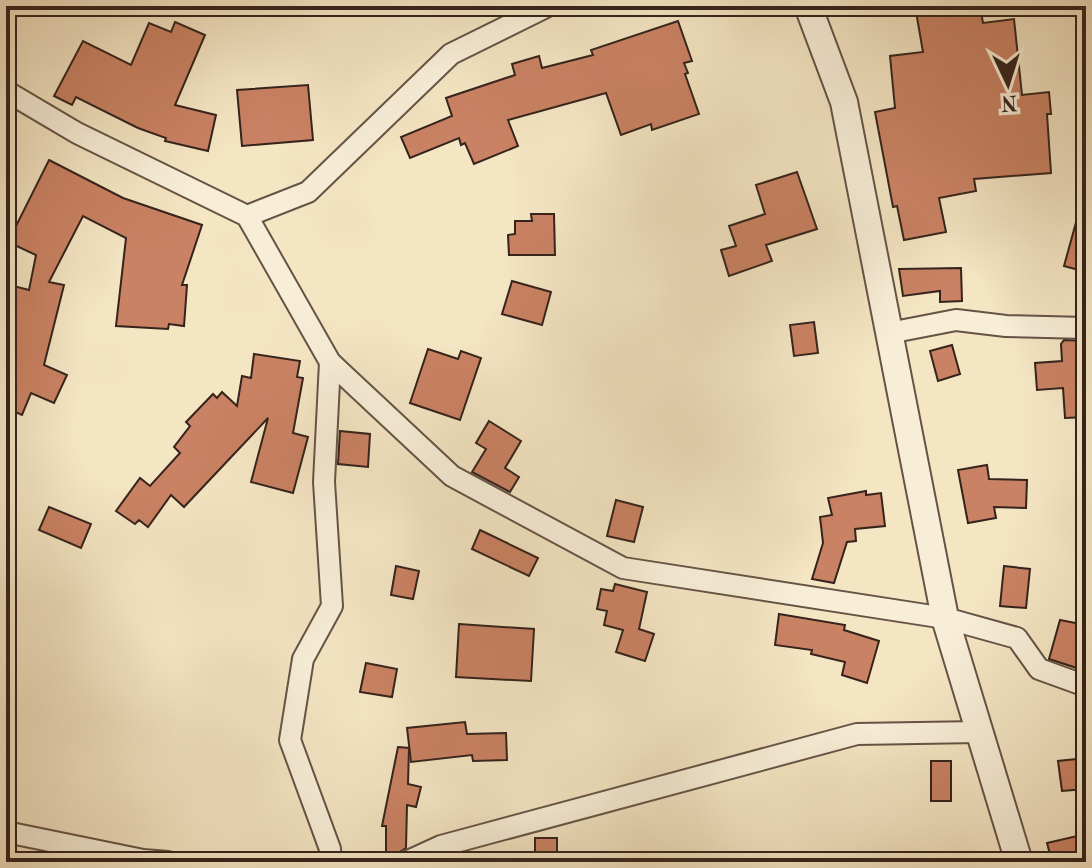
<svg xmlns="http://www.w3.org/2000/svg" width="1092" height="868" viewBox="0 0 1092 868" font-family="'Old Standard TT',serif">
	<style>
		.building { fill: #c98263; stroke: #35231c; stroke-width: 2 }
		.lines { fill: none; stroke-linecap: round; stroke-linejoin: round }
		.minor-casing { stroke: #655446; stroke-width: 24 }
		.tertiary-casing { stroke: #655446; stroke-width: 30 }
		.minor { stroke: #f8eed8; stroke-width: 20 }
		.tertiary { stroke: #f8eed8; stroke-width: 26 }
	</style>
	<rect width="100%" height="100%" fill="#f4e5c3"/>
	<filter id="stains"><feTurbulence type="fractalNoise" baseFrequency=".0025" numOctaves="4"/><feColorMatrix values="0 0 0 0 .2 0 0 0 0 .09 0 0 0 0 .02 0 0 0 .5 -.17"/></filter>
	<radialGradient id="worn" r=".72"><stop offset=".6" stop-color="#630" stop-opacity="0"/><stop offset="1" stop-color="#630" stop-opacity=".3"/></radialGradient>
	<g class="building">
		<path d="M915 6H980L983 23 1014 19 1022 95 1049 92 1051 114H1047L1051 173 974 179 976 191 939 198 946 232 904 240 897 206 893 207 875 112 895 108 890 56 923 52Z"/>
		<path d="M678 21 692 61 684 63 688 73 685 74 699 114 652 130 651 124 621 135 606 93 508 120 518 146 474 164 465 143 461 145 459 138 410 158 401 137 452 116 446 98 515 75 512 64 539 56 542 68 593 55 591 50Z"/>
		<path d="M175 22 205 35 175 105 216 115 208 151 165 141 166 138 138 128 76 97 72 105 54 96 83 41 131 65 149 23 171 32Z"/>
		<path d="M308 85 313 140 242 146 237 90Z"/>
		<path d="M49 160 123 198 202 225 182 285H187L184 326 169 324 168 329 116 326 126 238 83 216 49 282 64 285 44 365 67 375 54 403 31 393 22 415 6 408V284L29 290 36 255 8 242Z"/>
		<path d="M797 172 817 229 766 245 772 261 729 276 721 250 736 246 729 226 765 214 756 185Z"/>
		<path d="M1080 208 1086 209V272L1064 266Z"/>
		<path d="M531 214H554L555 255H509L508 235 515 234V221H532Z"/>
		<path d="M961 268 962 301 940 302V291L903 296 899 269Z"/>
		<path d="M512 281 551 292 542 325 502 314Z"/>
		<path d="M814 322 818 353 794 356 790 325Z"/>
		<path d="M1064 340 1086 341V417L1065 418 1063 388 1037 390 1035 363 1062 361 1061 344Z"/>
		<path d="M952 345 960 374 938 381 930 351Z"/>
		<path d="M428 349 458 359 461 351 481 358 460 420 410 403Z"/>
		<path d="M254 354 300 361 297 377 303 378 293 433 308 437 293 493 251 482 268 418 184 507 171 495 148 527 139 520 135 524 116 511 140 478 150 486 180 453 174 447 190 426 186 422 213 394 217 398 222 392 237 406 242 376 251 378Z"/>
		<path d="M489 421 521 441 505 468 519 477 510 492 472 472 486 449 476 443Z"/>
		<path d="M340 431 370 434 368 467 338 464Z"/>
		<path d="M987 465 989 479 1027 480 1026 508 994 507 996 518 968 523 958 470Z"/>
		<path d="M866 491V495L881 493 885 526 855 529 856 541 847 542 834 583 812 579 823 543 820 517 832 515 828 498Z"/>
		<path d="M616 500 643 507 634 542 607 536Z"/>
		<path d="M49 507 91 524 81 548 39 530Z"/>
		<path d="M480 530 538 558 529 576 472 549Z"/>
		<path d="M396 566 419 571 413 599 391 595Z"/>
		<path d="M1004 566 1030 569 1026 608 1000 606Z"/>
		<path d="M615 584 647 592 639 629 654 634 645 661 616 652 623 630 604 625 607 611 597 609 601 589 613 591Z"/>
		<path d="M779 614 845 625 844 630 879 641 867 683 842 675 845 662 811 654 812 650 775 645Z"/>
		<path d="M1060 620 1086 625V671L1049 659Z"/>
		<path d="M459 624 534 629 531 681 456 677Z"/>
		<path d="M366 663 397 669 392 697 360 692Z"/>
		<path d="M465 722 467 734 506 733 507 760 473 761 472 755 411 762 407 728Z"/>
		<path d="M398 747 409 748 408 784 421 787 416 807 407 805 406 848 395 855H386V826H382Z"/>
		<path d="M1086 758V789L1062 791 1058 761Z"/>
		<rect x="931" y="761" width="20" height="40"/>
		<path d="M1086 834V859L1052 862 1047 843Z"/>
		<rect x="535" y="838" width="22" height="24"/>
	</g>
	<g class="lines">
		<g class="minor-casing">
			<g id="minor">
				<path d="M6 91 77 133 247 216 330 362 452 476 623 568 945 618 1017 638 1039 669 1086 686"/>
				<path d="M247 216 308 192 451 54 548 6"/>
				<path d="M889 333 956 320 1006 326 1086 328"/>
				<path d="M330 362 324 482 332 606 303 659 290 740 330 849 331 862"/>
				<path d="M6 832 143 860 168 862"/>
				<path d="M406 862 441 846 857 734 979 732"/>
			</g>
		</g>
		<g class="tertiary-casing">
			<path id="tertiary" d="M808 6 844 102 945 618 1019 862"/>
		</g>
		<use href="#minor" class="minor"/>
		<use href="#tertiary" class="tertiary"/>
	</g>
	<rect width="1092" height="868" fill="none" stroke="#f4e5c3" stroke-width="32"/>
	<rect x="8" y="8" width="1076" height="852" fill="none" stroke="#35231c" stroke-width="4"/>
	<rect x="16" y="16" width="1060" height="836" fill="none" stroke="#35231c" stroke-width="2"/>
	<g transform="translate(1008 84) rotate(176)" stroke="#f8eed8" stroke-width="6" paint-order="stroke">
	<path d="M0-6L14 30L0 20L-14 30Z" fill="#35231c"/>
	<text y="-12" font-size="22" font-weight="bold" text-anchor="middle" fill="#35231c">N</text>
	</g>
	<rect width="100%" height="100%" filter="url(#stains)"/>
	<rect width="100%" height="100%" fill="url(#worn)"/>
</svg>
